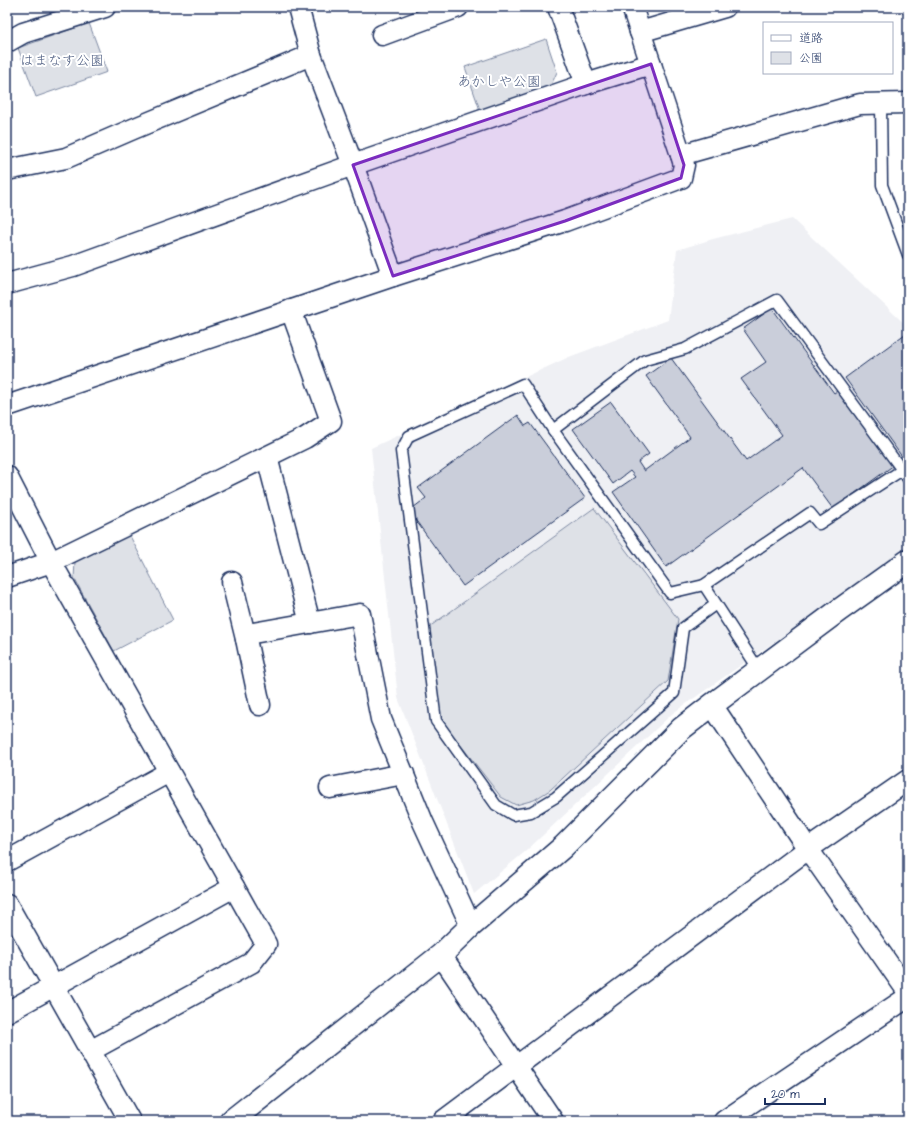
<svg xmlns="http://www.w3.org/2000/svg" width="915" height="1128" viewBox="0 0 915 1128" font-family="'Architects Daughter','Klee One',sans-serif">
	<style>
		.built { fill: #eff0f4 }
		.green { fill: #dee1e7; stroke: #7c88a2 }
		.building { fill: #caceda; stroke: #1b2f5e }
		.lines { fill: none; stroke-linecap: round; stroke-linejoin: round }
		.lane-casing { stroke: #1b2f5e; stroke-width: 13 }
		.street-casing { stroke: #1b2f5e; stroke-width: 23 }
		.secondary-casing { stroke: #1b2f5e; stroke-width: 25 }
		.lane { stroke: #fff; stroke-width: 10 }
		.street { stroke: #fff; stroke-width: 20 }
		.secondary { stroke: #fff; stroke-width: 22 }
		.marked { fill: #7b2cbf; fill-opacity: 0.2; stroke: #7b2cbf; stroke-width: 3; stroke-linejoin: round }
		.labels { text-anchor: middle; stroke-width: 4; stroke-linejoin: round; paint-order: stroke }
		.park-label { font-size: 14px; fill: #4c5c80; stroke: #fff }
	</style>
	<rect width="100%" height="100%" fill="#fff"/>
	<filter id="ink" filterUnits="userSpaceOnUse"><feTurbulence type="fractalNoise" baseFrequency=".025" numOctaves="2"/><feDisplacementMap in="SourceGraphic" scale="8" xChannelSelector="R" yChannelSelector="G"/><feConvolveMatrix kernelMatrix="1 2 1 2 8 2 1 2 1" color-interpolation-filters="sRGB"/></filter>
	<g filter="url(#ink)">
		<path class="built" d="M792 219 908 327V548L673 713 526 851 474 894 398 698 371 448 569 357 668 320 677 250 713 239Z"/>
		<g class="green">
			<path d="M89 23 107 72 36 97 18 48Z"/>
			<path d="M546 39 557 72 549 90 481 113 465 67Z"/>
			<path d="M594 508 678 619 668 681 550 790 534 800 516 805 501 797 439 717 425 630Z"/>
			<path d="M129 534 173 620 114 651 74 578 75 562Z"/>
		</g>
		<g class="building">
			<path d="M772 308 834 393 840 389 894 465 833 509 803 468 666 567 613 492 635 477 630 471 613 484 573 429 611 402 649 454 638 462 644 471 690 437 646 376 671 358 746 461 782 435 741 379 766 362 743 329Z"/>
			<path d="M905 334 908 339V465L845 378Z"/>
			<path d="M518 415 525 426 530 423 585 498 463 586 409 511 426 498 418 488Z"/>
		</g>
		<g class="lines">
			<g class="lane-casing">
				<g id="lane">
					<path d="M881 104 882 185 908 255"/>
					<path d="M553 430 523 384 409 436 401 451 436 721 496 805 513 815 531 812 556 797 674 693 683 628 716 604"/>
					<path d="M704 585 670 593 553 430 645 360 685 349 777 300 902 470"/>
					<path d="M759 670 704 585 810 513 819 524 902 470 908 479"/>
				</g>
			</g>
			<g class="street-casing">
				<g id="street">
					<path d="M298 7 311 55 353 165 393 276"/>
					<path d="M558 7 586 84"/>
					<path d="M640 32 725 7"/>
					<path d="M382 35 458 7"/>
					<path d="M7 42 23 33 105 7"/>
					<path d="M681 155 860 104 908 103"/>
					<path d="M7 170 66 158 133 129 311 55"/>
					<path d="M7 284 73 266 353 165 586 84 651 64"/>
					<path d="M7 406 393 276 565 221 681 178 684 165 681 155 632 7"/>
					<path d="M267 457 310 623"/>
					<path d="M7 476 51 562 234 887 7 1012"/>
					<path d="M7 577 51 562 305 438 331 421 291 310"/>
					<path d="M232 582 246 639"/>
					<path d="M260 705 246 639 253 633 360 614 381 719 423 822 471 926"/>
					<path d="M712 705 808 849 908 992"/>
					<path d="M330 788 404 774"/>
					<path d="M7 861 169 772"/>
					<path d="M7 904 130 1121"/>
					<path d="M441 955 553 1121"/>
					<path d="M90 1051 251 963 266 944 234 887"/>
					<path d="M443 1121 808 849 908 780"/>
					<path d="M724 1121 908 997"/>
				</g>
			</g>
			<g class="secondary-casing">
				<path id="secondary" d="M231 1121 441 955 471 926 563 847 681 729 712 705 838 611 908 561"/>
			</g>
			<use href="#lane" class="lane"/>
			<use href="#street" class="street"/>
			<use href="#secondary" class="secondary"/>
		</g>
	</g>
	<path class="marked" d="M651 64 684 165 681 178 565 221 393 276 353 165Z"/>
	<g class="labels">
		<g class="park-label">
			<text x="62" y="65">はまなす公園</text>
			<text x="499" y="86">あかしや公園</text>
		</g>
	</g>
	<rect width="915" height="1128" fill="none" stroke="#fff" stroke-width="24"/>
	<rect x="12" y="12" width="891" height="1104" fill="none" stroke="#1b2f5e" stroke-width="1.5" filter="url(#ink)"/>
	<rect x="763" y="22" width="130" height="52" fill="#ffffff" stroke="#a4acbf"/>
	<rect x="771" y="35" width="20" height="6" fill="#ffffff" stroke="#a4acbf"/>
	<text x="799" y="42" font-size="12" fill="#1b2f5e">道路</text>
	<rect x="771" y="52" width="20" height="12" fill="#dee1e7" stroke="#a4acbf"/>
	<text x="799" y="62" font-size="12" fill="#1b2f5e">公園</text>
	<path d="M765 1098v6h60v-6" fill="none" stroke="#1b2f5e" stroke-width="2"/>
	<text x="771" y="1098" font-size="12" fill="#1b2f5e" stroke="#ffffff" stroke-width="3" paint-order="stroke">20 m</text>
</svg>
